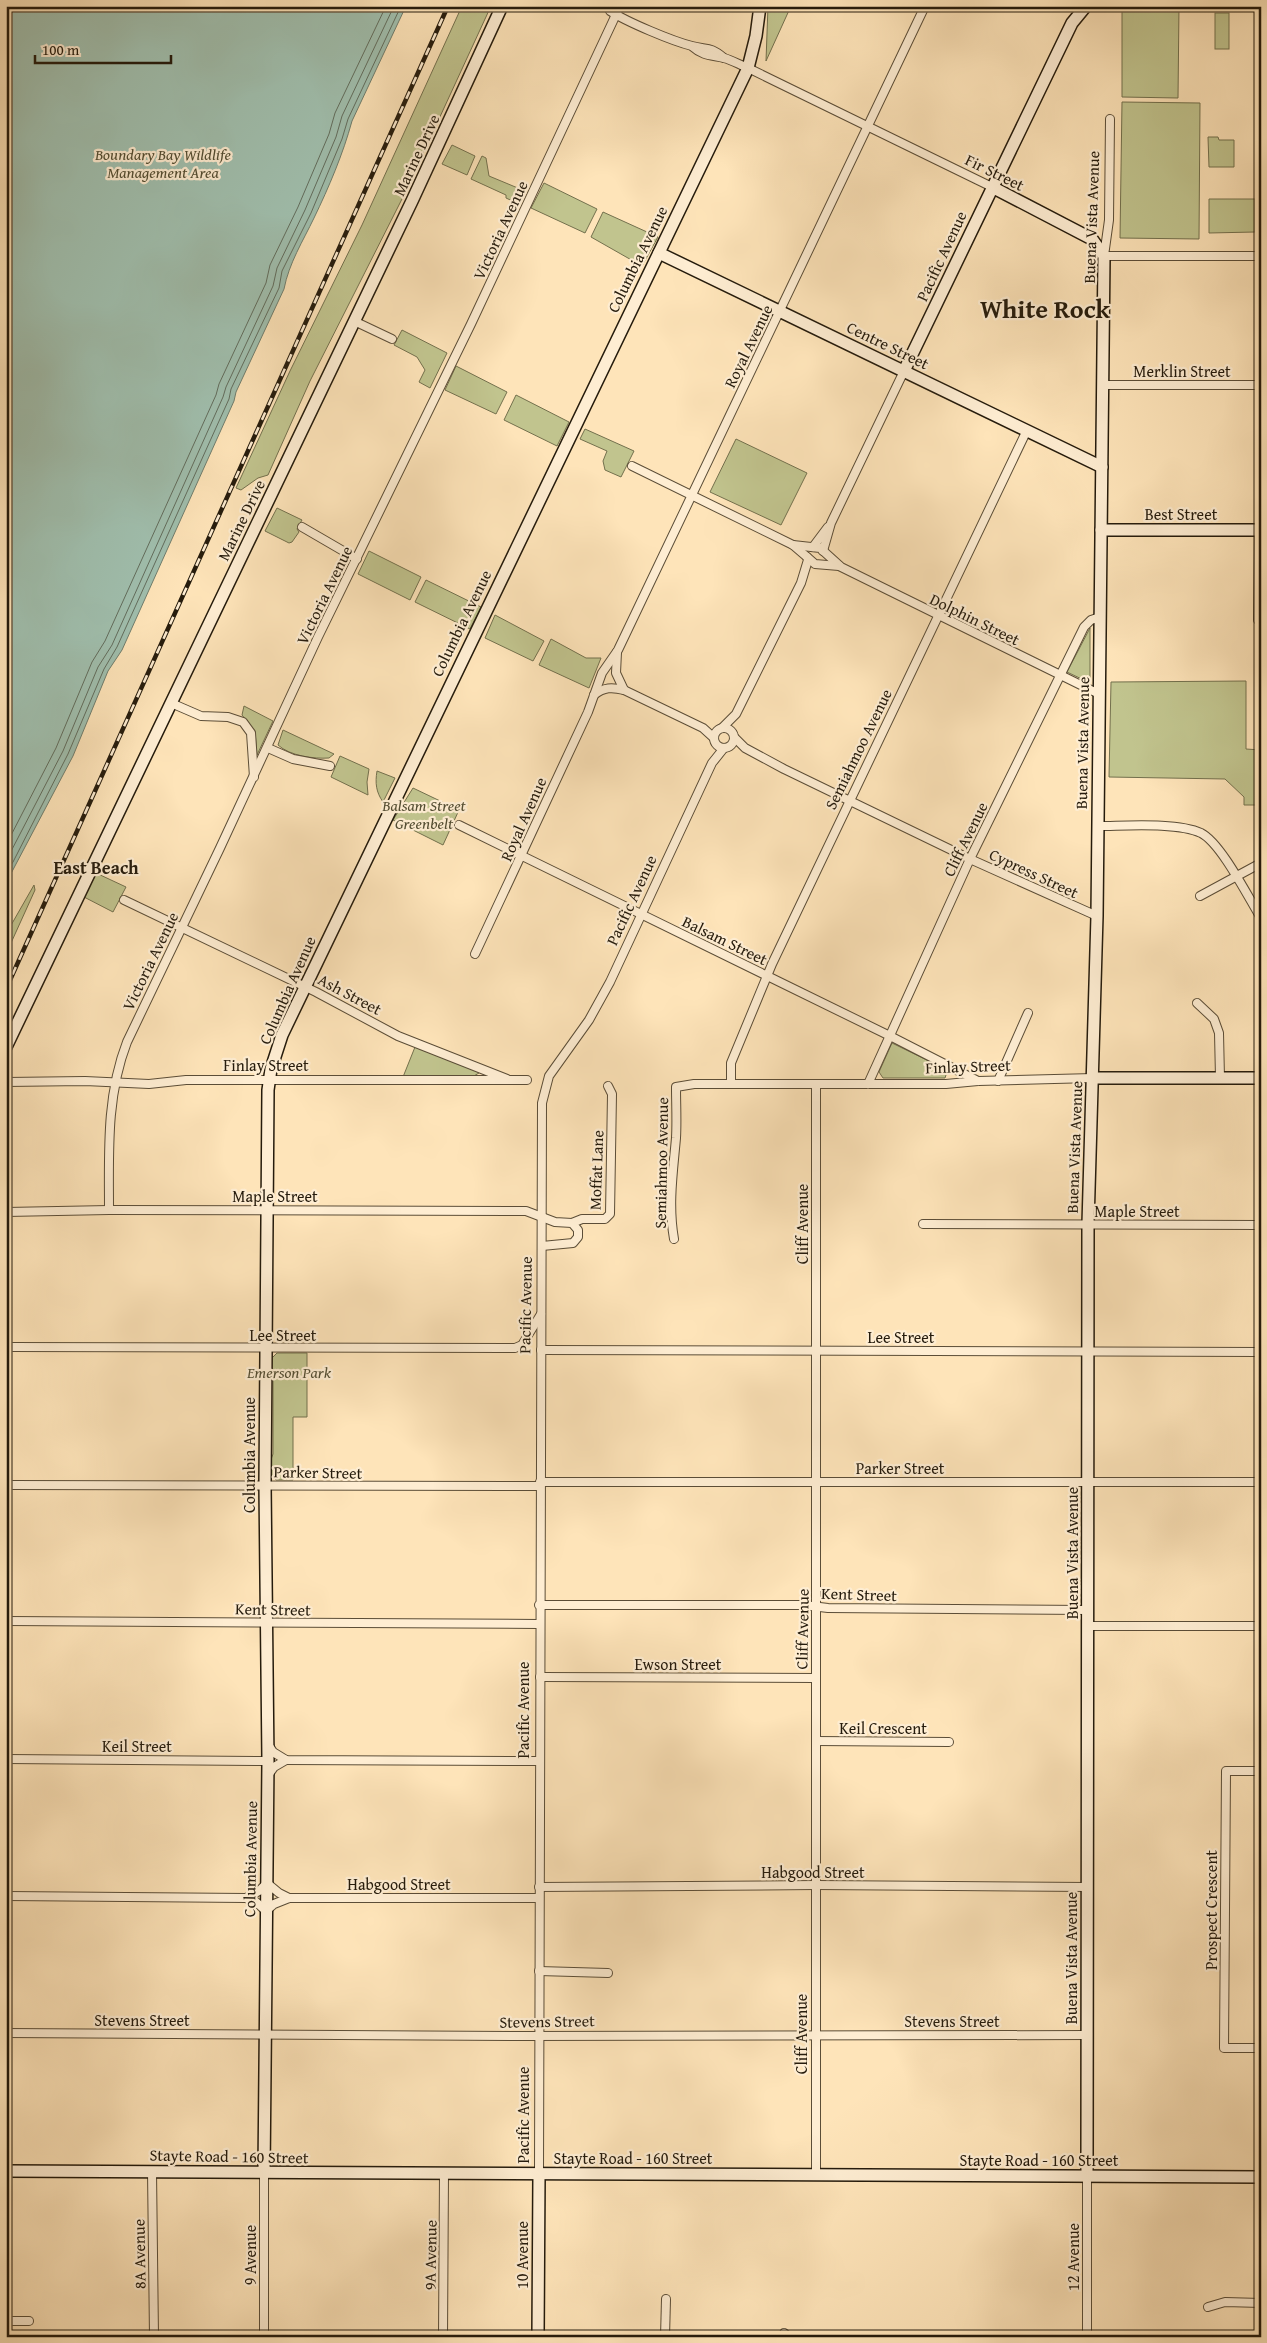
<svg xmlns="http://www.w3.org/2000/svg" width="1267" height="2343" viewBox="0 0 1267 2343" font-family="'Gentium Book Plus',serif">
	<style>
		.green { fill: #c1c48e; stroke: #73704d }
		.water { fill: #a0bfae; stroke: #6f7d6d }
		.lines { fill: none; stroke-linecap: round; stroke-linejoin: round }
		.shore { stroke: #626d5d; stroke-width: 1 }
		.street-casing { stroke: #5b4d37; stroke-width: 10 }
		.secondary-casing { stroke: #251b0c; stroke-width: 14 }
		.street { stroke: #feedd2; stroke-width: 8 }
		.secondary { stroke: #feedd2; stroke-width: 11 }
		.rail-casing { stroke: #251b0c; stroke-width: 4.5 }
		.rail { stroke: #feedd2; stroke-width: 2.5; stroke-dasharray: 8; stroke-linecap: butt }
		.labels { text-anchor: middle; stroke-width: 4.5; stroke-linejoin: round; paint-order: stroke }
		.park-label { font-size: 16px; font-style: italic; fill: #544e33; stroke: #feedd2 }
		.street-label { font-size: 16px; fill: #251b0c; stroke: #feedd2 }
		.neighbourhood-label { font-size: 18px; font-weight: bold; fill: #251b0c; stroke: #feedd2 }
		.town-label { font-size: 26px; font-weight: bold; fill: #251b0c; stroke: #feedd2 }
	</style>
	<rect width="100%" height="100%" fill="#fee4b9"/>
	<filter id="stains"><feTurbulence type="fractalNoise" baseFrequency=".004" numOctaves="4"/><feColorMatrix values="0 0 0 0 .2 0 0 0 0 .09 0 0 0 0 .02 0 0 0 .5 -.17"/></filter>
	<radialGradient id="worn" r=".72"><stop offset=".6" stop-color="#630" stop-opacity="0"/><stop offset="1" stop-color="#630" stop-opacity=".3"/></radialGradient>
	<g class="green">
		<path d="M462 6H491L403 197 310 381 268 475 258 478 241 490 236 488 290 371 362 225Z"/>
		<path d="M768 6H791L766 61Z"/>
		<path d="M1122 6H1179L1178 98 1122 97Z"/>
		<rect x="1215" y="13" width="14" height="36"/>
		<path d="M1122 102 1200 103 1199 239 1120 238Z"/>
		<path d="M1208 137H1218L1219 140H1234V167H1209Z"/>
		<path d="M452 145 475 156 467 175 442 164Z"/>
		<path d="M482 156 486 158 489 176 525 191 519 204 506 198V195L471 179Z"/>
		<path d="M544 183 597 209 585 233 531 208Z"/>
		<path d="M1209 199H1255V232L1209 233Z"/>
		<path d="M603 212 658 237 642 266 591 237Z"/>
		<path d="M402 330 447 353 430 388 419 382 425 370 417 357 394 345Z"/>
		<path d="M456 366 507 392 496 414 445 390Z"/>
		<path d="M516 395 569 422 557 446 504 420Z"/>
		<path d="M585 429 634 451 621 477 605 470 603 461 607 451 580 439Z"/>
		<path d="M736 439 807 473 781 525 710 492Z"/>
		<path d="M277 508 302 520 297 529 299 532 292 542 289 543 265 531Z"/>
		<path d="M369 551 421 577 410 600 358 574Z"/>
		<path d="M426 580 481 607 470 629 415 602Z"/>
		<path d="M495 615 544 641 533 661 485 638Z"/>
		<path d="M1090 628V683L1067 672Z"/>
		<path d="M551 639 586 658H601L589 688 539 665Z"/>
		<path d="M1246 681V749L1261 750V805H1244V797L1225 779 1109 777 1111 682Z"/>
		<path d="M244 706 273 721 257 755 255 731 242 715Z"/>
		<path d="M283 730 334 754 329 758C314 759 290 756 278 745Z"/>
		<path d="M340 756 369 769 367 782 368 795 331 777Z"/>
		<path d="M377 771 395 778 383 802C376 792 375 783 377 771Z"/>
		<path d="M413 788 459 810 443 845 393 820Z"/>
		<path d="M96 873 126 887 113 912 84 897Z"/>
		<path d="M34 885 35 890 6 954V934Z"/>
		<path d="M892 1043 943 1068 946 1075 945 1078H883L879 1072Z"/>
		<path d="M415 1047 479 1072V1073L472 1077H403Z"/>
		<path d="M277 1353H307V1417H293V1480H276L270 1474V1462L273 1454V1379L270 1370V1360Z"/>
	</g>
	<path class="water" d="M6 6H406L352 121C343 154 329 187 314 218 303 241 289 263 284 289L236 392 234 401 122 650 108 671 73 756 6 883Z"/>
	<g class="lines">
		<g class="shore">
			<path d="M6 845 56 748 92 662 105 641 216 395 219 384 266 283 270 265 298 207 329 134 335 113 386 6"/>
			<path d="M6 861 63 751 98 667 112 645 223 397 226 387 273 286 277 268 305 210 336 137 342 116 394 6"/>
			<path d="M6 872 13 862 68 754 104 669 117 647 229 399 231 389 279 288 282 271 311 213 342 139 348 119 401 6"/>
		</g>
		<g class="street-casing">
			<g id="street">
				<path d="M608 6 610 11C627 22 672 41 692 46 707 50 710 46 724 58"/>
				<path d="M693 47C703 56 711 55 724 58 732 60 740 65 748 68L992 187"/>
				<path d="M1110 119 1109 220 1104 256H1261"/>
				<path d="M354 321 392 339"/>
				<path d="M1103 385H1261"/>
				<path d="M632 466 793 545 807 557"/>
				<path d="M302 527 357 559"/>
				<path d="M793 545 820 548 841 567 1099 694"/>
				<path d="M813 547 828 527"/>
				<path d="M823 551 831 523 904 371"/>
				<path d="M807 557 815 564 839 566"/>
				<path d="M1258 620 1259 530"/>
				<path d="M617 652 616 673 624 690 703 728 714 738"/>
				<path d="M594 695C604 687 612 687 624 690"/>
				<path d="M171 703 201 716 228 717 243 722 251 733 254 777"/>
				<path d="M722 728 736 714 801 583 808 560"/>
				<circle cx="724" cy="738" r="10"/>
				<path d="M734 737 745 748 784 769 970 859 1097 916"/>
				<path d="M268 748 293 759 330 766"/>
				<path d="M459 825 890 1036 978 1081"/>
				<path d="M1098 826C1125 826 1177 822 1201 833 1221 843 1248 897 1261 918"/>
				<path d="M1200 896 1261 863"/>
				<path d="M124 900 316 992 398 1036 507 1079"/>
				<path d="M475 954 588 712 602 673 618 650 925 6"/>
				<path d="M1197 1003 1214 1019 1219 1033 1220 1078"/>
				<path d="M998 1081 1028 1013"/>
				<path d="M6 1082 85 1081 149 1084 186 1080H527"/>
				<path d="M731 1084V1063L772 964 1027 430"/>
				<path d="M868 1084 970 859 1084 627 1091 620 1100 617"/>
				<path d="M109 1210C109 1153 106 1096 127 1042L220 848 318 637 471 324 620 6"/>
				<path d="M6 1212 109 1210 526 1211 555 1222 572 1223 578 1230V1237L573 1243 542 1246"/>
				<path d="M572 1223 582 1219H605L610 1214 612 1094 608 1086"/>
				<path d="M923 1224 1261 1225"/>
				<path d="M674 1239C668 1205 673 1172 676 1138 677 1121 676 1104 676 1087L694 1084H946L978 1081 1093 1078"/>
				<path d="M6 1347 515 1348 522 1345 541 1314"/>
				<path d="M541 1350 1261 1352"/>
				<path d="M540 1482H1261"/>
				<path d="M6 1485 540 1486"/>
				<path d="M539 1605H803L828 1608 1088 1610"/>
				<path d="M6 1621 539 1624"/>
				<path d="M1089 1626H1261"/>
				<path d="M540 1677 816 1678"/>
				<path d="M816 1741 949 1742"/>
				<path d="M268 1744 273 1752 286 1760 539 1761"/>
				<path d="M6 1759 268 1761"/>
				<path d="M1261 1771H1226L1224 2048H1261"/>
				<path d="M269 1774 274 1767 286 1760"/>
				<path d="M539 1887 816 1885 1088 1887"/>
				<path d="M6 1896 246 1898 256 1902 266 1911 274 1904 289 1898H539"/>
				<path d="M246 1898 259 1891 267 1883 279 1893 289 1898"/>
				<path d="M539 1971 608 1973"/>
				<path d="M6 2033 525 2036 1088 2035"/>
				<path d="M152 2171 154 2337"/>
				<path d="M264 2173V2337"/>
				<path d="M539 2174 542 1103 549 1076 589 1020 610 982 712 763 724 748"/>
				<path d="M816 2174V1085"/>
				<path d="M1087 2177V2337"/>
				<path d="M1208 2307 1225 2302 1261 2303"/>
				<path d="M6 2321H29"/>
				<path d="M784 2333 789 2337"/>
				<path d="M443 2337 444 2173"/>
				<path d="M665 2337 666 2299"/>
			</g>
		</g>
		<g class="secondary-casing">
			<g id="secondary">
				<path d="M992 187 1092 239 1104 256 1097 916 1088 1224 1087 2177"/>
				<path d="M659 253 1102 467"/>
				<path d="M904 371 1072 23 1086 6"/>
				<path d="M1101 530H1261"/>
				<path d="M6 1047 412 201 502 6"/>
				<path d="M1093 1078H1261"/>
				<path d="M6 2171 1261 2177"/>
				<path d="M264 2173 268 1761 265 1485 268 1090 271 1069 282 1035 748 68 756 36 760 6"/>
				<path d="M538 2337 539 2174"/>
			</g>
		</g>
		<use href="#street" class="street"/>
		<use href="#secondary" class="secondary"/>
		<g class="rail-casing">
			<path id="rail" d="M6 989 448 6"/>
		</g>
		<use href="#rail" class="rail"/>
	</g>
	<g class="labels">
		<g class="park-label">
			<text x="163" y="160">Boundary Bay Wildlife<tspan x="163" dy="18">Management Area</tspan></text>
			<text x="424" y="811">Balsam Street<tspan x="424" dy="18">Greenbelt</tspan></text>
			<text x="289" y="1378">Emerson Park</text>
		</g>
		<g class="street-label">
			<text transform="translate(416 155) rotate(-65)" y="6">Marine Drive</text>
			<text transform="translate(995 172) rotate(26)" y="6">Fir Street</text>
			<text transform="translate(1091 217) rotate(-88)" y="6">Buena Vista Avenue</text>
			<text transform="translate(500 230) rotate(-65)" y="6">Victoria Avenue</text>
			<text transform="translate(941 256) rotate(-65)" y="6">Pacific Avenue</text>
			<text transform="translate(637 259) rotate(-64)" y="6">Columbia Avenue</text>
			<text transform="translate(888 345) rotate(26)" y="6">Centre Street</text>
			<text transform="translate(748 346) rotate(-64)" y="6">Royal Avenue</text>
			<text x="1182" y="377">Merklin Street</text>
			<text x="1181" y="520">Best Street</text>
			<text transform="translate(241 520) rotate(-64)" y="6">Marine Drive</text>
			<text transform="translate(324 595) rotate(-64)" y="6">Victoria Avenue</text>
			<text transform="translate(975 619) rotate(26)" y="6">Dolphin Street</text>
			<text transform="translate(461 623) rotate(-64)" y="6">Columbia Avenue</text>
			<text transform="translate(1082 743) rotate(-89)" y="6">Buena Vista Avenue</text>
			<text transform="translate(858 749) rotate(-64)" y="6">Semiahmoo Avenue</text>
			<text transform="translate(523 819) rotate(-66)" y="6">Royal Avenue</text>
			<text transform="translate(965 839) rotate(-64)" y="6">Cliff Avenue</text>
			<text transform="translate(1034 873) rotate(25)" y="6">Cypress Street</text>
			<text transform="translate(631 900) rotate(-65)" y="6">Pacific Avenue</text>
			<text transform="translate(725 940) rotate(26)" y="6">Balsam Street</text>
			<text transform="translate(150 961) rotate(-64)" y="6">Victoria Avenue</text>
			<text transform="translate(287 990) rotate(-66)" y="6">Columbia Avenue</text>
			<text transform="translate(350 994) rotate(28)" y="6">Ash Street</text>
			<text x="266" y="1071">Finlay Street</text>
			<text transform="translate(968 1066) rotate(-2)" y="6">Finlay Street</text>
			<text transform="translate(1074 1147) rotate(-88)" y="6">Buena Vista Avenue</text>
			<text transform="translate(661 1163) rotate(-89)" y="6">Semiahmoo Avenue</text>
			<text transform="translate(596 1170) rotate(-88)" y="6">Moffat Lane</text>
			<text x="275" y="1202">Maple Street</text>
			<text x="1137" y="1217">Maple Street</text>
			<text transform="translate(802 1224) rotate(-90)" y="6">Cliff Avenue</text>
			<text transform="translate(525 1305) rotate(-89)" y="6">Pacific Avenue</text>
			<text x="283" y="1341">Lee Street</text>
			<text x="901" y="1343">Lee Street</text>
			<text transform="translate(249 1455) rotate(-90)" y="6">Columbia Avenue</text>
			<text x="900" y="1474">Parker Street</text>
			<text transform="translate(318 1472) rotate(1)" y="6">Parker Street</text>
			<text transform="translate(1072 1553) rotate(-90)" y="6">Buena Vista Avenue</text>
			<text transform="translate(859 1594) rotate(2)" y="6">Kent Street</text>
			<text transform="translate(273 1609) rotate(1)" y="6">Kent Street</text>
			<text transform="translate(802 1629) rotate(-89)" y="6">Cliff Avenue</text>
			<text x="678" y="1670">Ewson Street</text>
			<text transform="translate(523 1710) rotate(-90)" y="6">Pacific Avenue</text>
			<text x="883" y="1734">Keil Crescent</text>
			<text x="137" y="1752">Keil Street</text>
			<text transform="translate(250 1859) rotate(-89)" y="6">Columbia Avenue</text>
			<text x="813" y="1878">Habgood Street</text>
			<text x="399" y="1890">Habgood Street</text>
			<text transform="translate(1211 1910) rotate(-90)" y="6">Prospect Crescent</text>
			<text transform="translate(1071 1958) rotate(-90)" y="6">Buena Vista Avenue</text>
			<text x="142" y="2026">Stevens Street</text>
			<text transform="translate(547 2021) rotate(-1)" y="6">Stevens Street</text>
			<text x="952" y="2027">Stevens Street</text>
			<text transform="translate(801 2034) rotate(-90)" y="6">Cliff Avenue</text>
			<text transform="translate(523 2115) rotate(-90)" y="6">Pacific Avenue</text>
			<text transform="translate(229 2156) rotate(1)" y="6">Stayte Road - 160 Street</text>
			<text x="633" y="2164">Stayte Road - 160 Street</text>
			<text x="1039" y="2166">Stayte Road - 160 Street</text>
			<text transform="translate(139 2254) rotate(-91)" y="6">8A Avenue</text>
			<text transform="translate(250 2255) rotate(-90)" y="6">9 Avenue</text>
			<text transform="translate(430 2255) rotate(-89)" y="6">9A Avenue</text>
			<text transform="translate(522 2255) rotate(-90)" y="6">10 Avenue</text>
			<text transform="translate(1073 2257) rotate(-90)" y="6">12 Avenue</text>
		</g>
		<g class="neighbourhood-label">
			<text x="96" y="874">East Beach</text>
		</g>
		<g class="town-label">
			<text x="1045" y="318">White Rock</text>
		</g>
	</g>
	<rect width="1267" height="2343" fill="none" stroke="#fee4b9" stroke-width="25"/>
	<rect x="8" y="8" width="1252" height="2328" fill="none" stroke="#251b0c" stroke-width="2.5"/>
	<rect x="12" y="12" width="1242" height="2318" fill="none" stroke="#251b0c"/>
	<path d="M35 55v8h136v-8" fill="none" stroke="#251b0c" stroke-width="2.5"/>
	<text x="42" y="55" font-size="15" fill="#251b0c" stroke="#feedd2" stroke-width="4" paint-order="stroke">100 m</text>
	<rect width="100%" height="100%" filter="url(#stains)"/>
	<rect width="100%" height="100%" fill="url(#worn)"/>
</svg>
